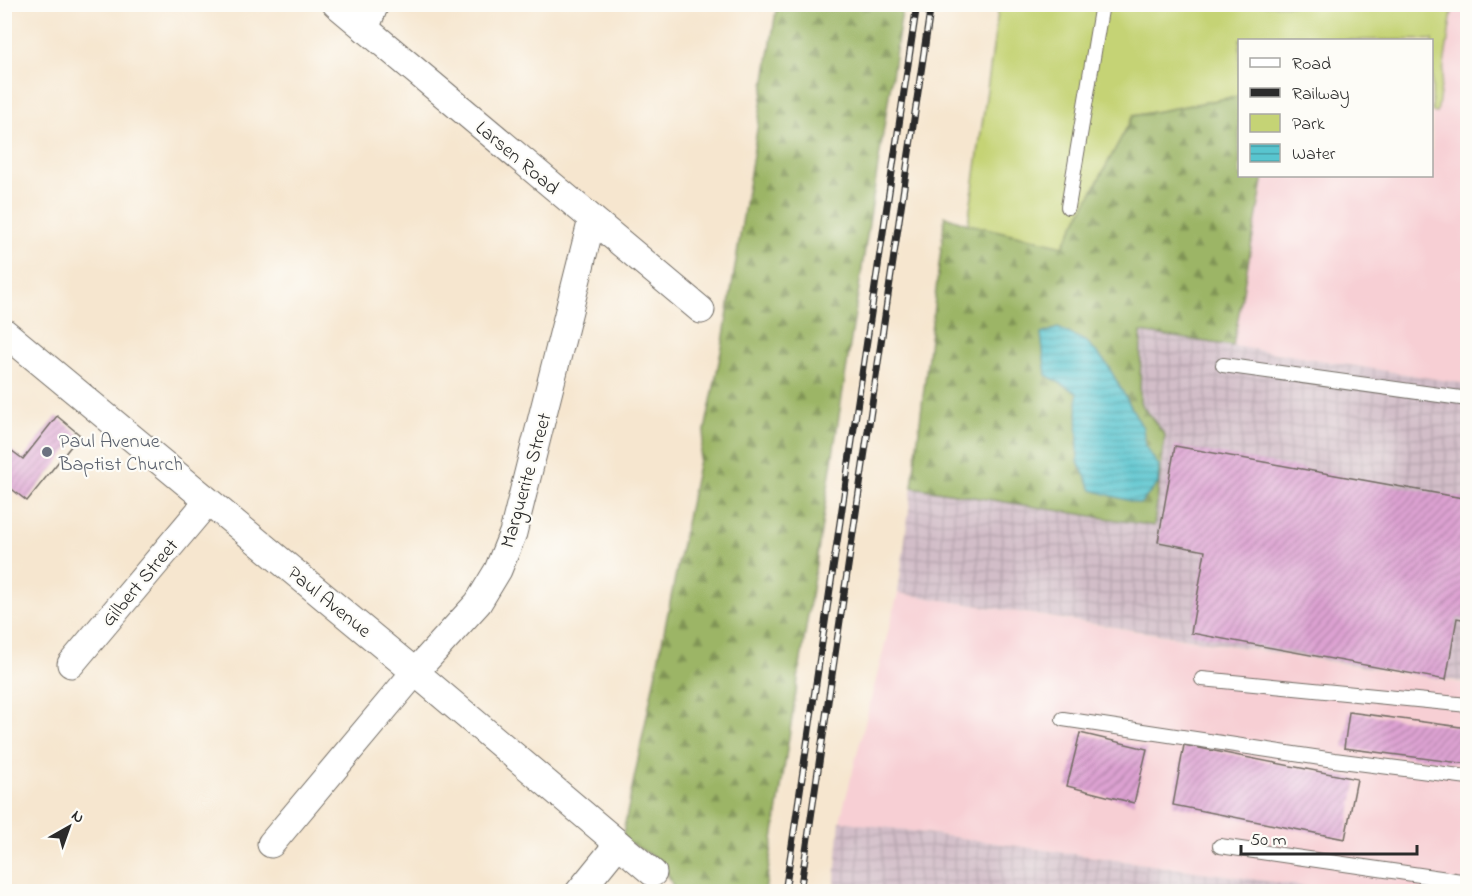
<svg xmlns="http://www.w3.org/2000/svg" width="1472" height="896" viewBox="0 0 1472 896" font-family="'Indie Flower',sans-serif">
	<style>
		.built { fill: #f7cfd4 }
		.industrial { fill: url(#industrial-grid) }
		.green { fill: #c5d375; stroke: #787f50; stroke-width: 1.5 }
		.forest { fill: url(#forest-firs); stroke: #647048; stroke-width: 1.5 }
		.water { fill: url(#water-rules); stroke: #42787d; stroke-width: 1.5 }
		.building { fill: url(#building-hatch) }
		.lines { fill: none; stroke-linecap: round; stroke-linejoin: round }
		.service-casing { stroke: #726c64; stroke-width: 16 }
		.minor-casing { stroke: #726c64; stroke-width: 29 }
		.service { stroke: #fff; stroke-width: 14 }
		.minor { stroke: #fff; stroke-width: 27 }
		.rail-casing { stroke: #2b2b2b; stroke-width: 7 }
		.rail { stroke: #fdfcf7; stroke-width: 4.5; stroke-dasharray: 14; stroke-linecap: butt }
		.worship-dot { fill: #6b7280; stroke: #fdfcf7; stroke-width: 2 }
		.labels { text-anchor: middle; stroke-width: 4.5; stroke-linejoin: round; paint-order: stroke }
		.street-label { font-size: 20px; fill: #2b2b2b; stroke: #fdfcf7 }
		.worship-label { font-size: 20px; fill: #5b616d; stroke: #fdfcf7; text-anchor: start }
	</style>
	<defs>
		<pattern id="industrial-grid" width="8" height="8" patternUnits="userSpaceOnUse" patternTransform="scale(1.5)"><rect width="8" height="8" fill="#d2bdc8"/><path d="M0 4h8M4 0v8" fill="none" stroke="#b4a3ac"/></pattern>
		<pattern id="forest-firs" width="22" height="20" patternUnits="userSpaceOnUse" patternTransform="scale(1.5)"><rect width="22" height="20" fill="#9cb566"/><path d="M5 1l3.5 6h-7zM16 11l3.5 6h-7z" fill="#7f9354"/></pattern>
		<pattern id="water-rules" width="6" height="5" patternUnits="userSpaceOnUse" patternTransform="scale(1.5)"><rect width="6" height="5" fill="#58c5cf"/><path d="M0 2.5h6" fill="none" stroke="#49a0a8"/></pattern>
		<pattern id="building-hatch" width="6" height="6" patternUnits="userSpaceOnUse" patternTransform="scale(1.5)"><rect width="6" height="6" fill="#dda2d2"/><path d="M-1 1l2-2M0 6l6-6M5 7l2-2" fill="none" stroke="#b384ab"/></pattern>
	</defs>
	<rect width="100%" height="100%" fill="#fdfcf7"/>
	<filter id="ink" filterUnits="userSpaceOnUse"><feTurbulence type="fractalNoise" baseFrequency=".0167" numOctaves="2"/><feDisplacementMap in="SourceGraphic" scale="12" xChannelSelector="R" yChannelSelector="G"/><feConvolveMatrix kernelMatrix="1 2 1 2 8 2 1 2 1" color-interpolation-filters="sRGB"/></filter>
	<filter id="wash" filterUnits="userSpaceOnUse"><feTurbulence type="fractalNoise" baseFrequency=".008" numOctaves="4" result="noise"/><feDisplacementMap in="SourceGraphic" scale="24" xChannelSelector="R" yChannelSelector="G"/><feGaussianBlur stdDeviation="1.35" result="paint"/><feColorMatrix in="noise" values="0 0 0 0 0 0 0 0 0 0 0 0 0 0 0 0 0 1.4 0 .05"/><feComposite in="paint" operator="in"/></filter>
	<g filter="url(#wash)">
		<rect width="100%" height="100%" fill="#f6e6cf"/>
		<g class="built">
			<path d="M1453 5H1467V384L1233 346 1264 176H1432V112H1437Z"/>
			<path d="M898 593 1467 684V891H1337L840 821Z"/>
		</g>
		<g class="industrial">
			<path d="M1141 331 1467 384V683L898 593 912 487 1154 526 1165 435 1140 404Z"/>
			<path d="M840 821 1337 891H834Z"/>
		</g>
		<path class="green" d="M999 5H1453L1437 113 1432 112V40H1240L1239 96 1133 116 1063 246 968 224Z"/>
		<g class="forest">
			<path d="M777 5H903L765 891H675L662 862 622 838 723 342Z"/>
			<path d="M1239 96 1240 176H1264L1233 346 1141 332 1140 403 1165 435 1154 526 912 487 945 216 968 224 1063 246 1133 116Z"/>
		</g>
		<path class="water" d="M1058 328 1087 342 1107 364 1143 428 1145 446 1159 466 1158 484 1140 504 1092 490 1078 462 1077 393 1046 375 1041 334Z"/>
		<g id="blocks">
			<g class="building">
				<path d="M57 416 80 435 27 501 4 483V445L23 459Z"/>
				<path d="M1175 446 1468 499V620L1457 618 1446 680 1191 633 1205 551 1158 542Z"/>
				<path d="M1349 712 1468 728V764L1344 748Z"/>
				<path d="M1080 733 1147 749 1134 803 1067 786Z"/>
				<path d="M1184 745 1357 779 1345 839 1173 805Z"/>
			</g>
		</g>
	</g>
	<g filter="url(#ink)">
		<use href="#blocks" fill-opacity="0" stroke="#726c64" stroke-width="1.5"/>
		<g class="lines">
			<g class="service-casing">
				<g id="service">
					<path d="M1068 207 1102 4"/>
					<path d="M1223 365 1468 399"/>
					<path d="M1202 679 1468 705"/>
					<path d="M1063 719 1334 760 1468 777"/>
					<path d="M1220 846 1468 882"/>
				</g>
			</g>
			<g class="minor-casing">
				<g id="minor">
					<path d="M336 4 701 310"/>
					<path d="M365 29 375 4"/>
					<path d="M4 332 415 672 653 873"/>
					<path d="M71 664 208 501"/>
					<path d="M271 844 415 672 478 603 498 570 513 533 592 219"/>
					<path d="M579 892 618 844"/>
				</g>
			</g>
			<use href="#service" class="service"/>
			<use href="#minor" class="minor"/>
			<g class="rail-casing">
				<g id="rail">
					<path d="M785 892 917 4"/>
					<path d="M800 892 931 4"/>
				</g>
			</g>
			<use href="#rail" class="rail"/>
		</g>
	</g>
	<circle class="worship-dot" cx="47" cy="452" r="6"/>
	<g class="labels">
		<g class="street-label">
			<text transform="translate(518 157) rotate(40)" y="7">Larsen Road</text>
			<text transform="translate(525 480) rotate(-74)" y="7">Marguerite Street</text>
			<text transform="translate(139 582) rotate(-50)" y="7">Gilbert Street</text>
			<text transform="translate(330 601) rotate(39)" y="7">Paul Avenue</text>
		</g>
		<g class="worship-label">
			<text x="59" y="447">Paul Avenue<tspan x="59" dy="23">Baptist Church</tspan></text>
		</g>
	</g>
	<rect width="1472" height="896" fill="none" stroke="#fdfcf7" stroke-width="24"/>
	<rect x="1238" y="39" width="195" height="138" fill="#fdfcf7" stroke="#a9a8a5" stroke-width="1.5"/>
	<rect x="1250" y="58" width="30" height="9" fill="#ffffff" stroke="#a9a8a5" stroke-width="1.5"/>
	<text x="1292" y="69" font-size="18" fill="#2b2b2b">Road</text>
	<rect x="1250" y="88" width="30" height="9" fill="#2b2b2b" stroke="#a9a8a5" stroke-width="1.5"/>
	<text x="1292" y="99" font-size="18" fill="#2b2b2b">Railway</text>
	<rect x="1250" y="114" width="30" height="18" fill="#c5d375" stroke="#a9a8a5" stroke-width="1.5"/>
	<text x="1292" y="129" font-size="18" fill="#2b2b2b">Park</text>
	<rect x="1250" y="144" width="30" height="18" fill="url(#water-rules)" stroke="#a9a8a5" stroke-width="1.5"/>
	<text x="1292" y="159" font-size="18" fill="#2b2b2b">Water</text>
	<g transform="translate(69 827) rotate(40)" stroke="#fdfcf7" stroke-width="4.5" paint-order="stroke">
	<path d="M0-4.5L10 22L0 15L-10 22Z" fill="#2b2b2b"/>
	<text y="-9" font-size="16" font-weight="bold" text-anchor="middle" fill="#2b2b2b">N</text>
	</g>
	<path d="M1241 845v9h176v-9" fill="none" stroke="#2b2b2b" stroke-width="3"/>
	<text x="1250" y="845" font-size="18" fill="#2b2b2b" stroke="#fdfcf7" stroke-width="4.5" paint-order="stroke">50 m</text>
</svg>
